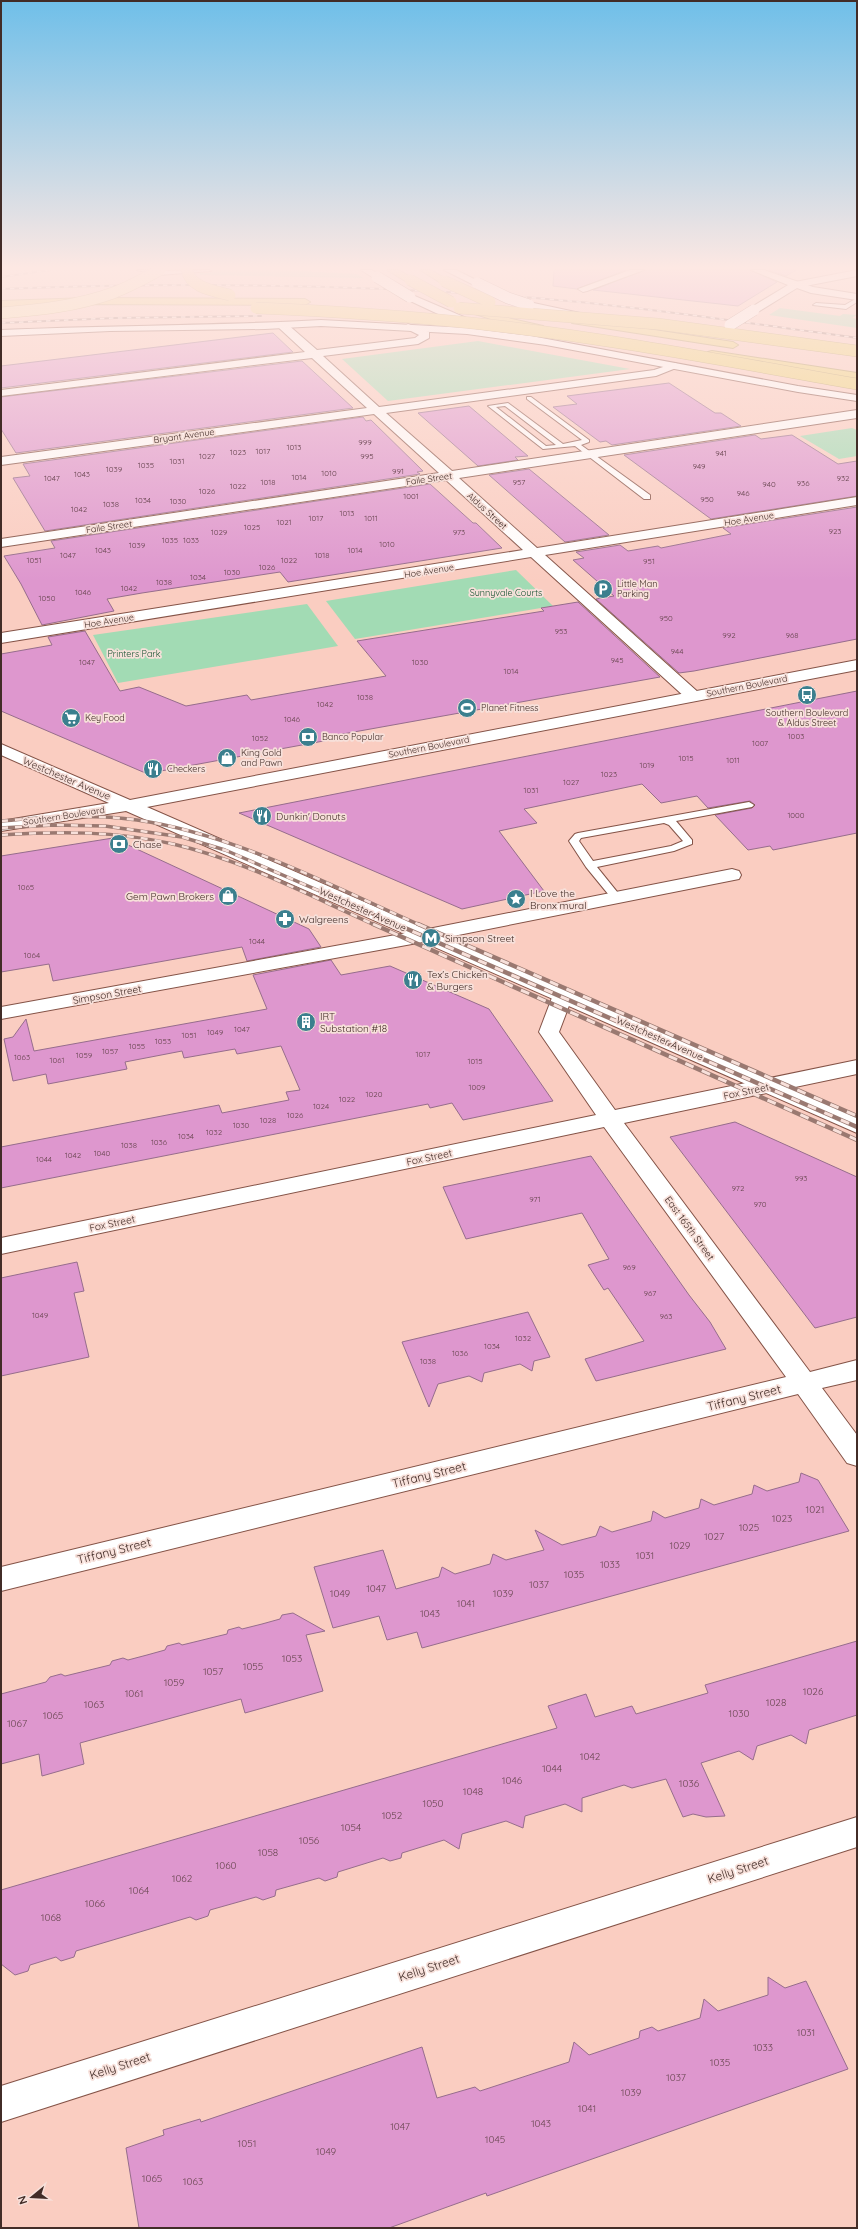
<svg xmlns="http://www.w3.org/2000/svg" width="858" height="2229" viewBox="0 0 858 2229" font-family="Quicksand,sans-serif">
	<style>
		.green { fill: #a2dbb4 }
		.building { fill: #de97ce; stroke: #966d8c }
		.lines { fill: none; stroke-linecap: round; stroke-linejoin: round }
		.lane-casing { stroke: #845347; stroke-width: 2 }
		.street-casing { stroke: #845347; stroke-width: 2 }
		.secondary-casing { stroke: #845347; stroke-width: 2 }
		.highway-casing { stroke: #b1995a; stroke-width: 2 }
		.lane { fill: #fff; fill-rule: evenodd }
		.street { fill: #fff; fill-rule: evenodd }
		.secondary { fill: #fff; fill-rule: evenodd }
		.highway { fill: #edd475; fill-rule: evenodd }
		.rail-far2-casing { stroke: #9a7971; stroke-width: 2 }
		.rail-far1-casing { stroke: #9a7971; stroke-width: 3.5 }
		.rail-casing { stroke: #9a7971; stroke-width: 4.5 }
		.rail-far2 { stroke: #f7e0da; stroke-width: 1.5; stroke-dasharray: 4.5; stroke-linecap: butt }
		.rail-far1 { stroke: #f7e0da; stroke-width: 2.5; stroke-dasharray: 7; stroke-linecap: butt }
		.rail { stroke: #f7e0da; stroke-width: 3; stroke-dasharray: 9; stroke-linecap: butt }
		.secondary-bridge-casing { stroke: #845347; stroke-width: 12; stroke-linecap: butt }
		.primary-bridge-casing { stroke: #b1995a; stroke-width: 12; stroke-linecap: butt }
		.highway-bridge-casing { stroke: #b1995a; stroke-width: 12; stroke-linecap: butt }
		.secondary-bridge { stroke: #fff; stroke-width: 11 }
		.primary-bridge { stroke: #f4e5ac; stroke-width: 11 }
		.highway-bridge { stroke: #edd475; stroke-width: 11 }
		.labels { text-anchor: middle; stroke-width: 3.5; stroke-linejoin: round; paint-order: stroke }
		.number-label { font-size: 8px; fill: #694751 }
		.far-street-label { font-size: 9px; fill: #422c27; stroke: #f7e0da }
		.far-poi-label { font-size: 9px; fill: #422c27; stroke: #f7e0da; text-anchor: start }
		.far-park-label { font-size: 9px; fill: #13512f; stroke: #f7e0da }
		.street-label { font-size: 10px; fill: #422c27; stroke: #f7e0da }
		.poi-label { font-size: 10px; fill: #422c27; stroke: #f7e0da; text-anchor: start }
		.near-number-label { font-size: 10px; fill: #694751 }
		.near-street-label { font-size: 12px; fill: #422c27; stroke: #f7e0da }
	</style>
	<rect width="100%" height="100%" fill="#facdc1"/>
	<g class="green">
		<path d="M212 270H283L357 274 363 278 200 275 199 273H209Z"/>
		<path d="M780 308 840 316 843 314 857 315 852 318 857 319V328L769 315Z"/>
		<path d="M478 341 630 369 388 401 342 359Z"/>
		<path d="M852 428 857 430V456L839 459 800 436Z"/>
		<path d="M516 570 553 606 355 639 326 601Z"/>
		<path d="M307 604 338 646 118 683 93 635Z"/>
	</g>
	<g class="building">
		<path d="M554 270H626L577 289 553 286Z"/>
		<path d="M645 270H750L777 282 738 306 593 290Z"/>
		<path d="M768 270H796L786 276Z"/>
		<path d="M273 333 293 352 1 388V366Z"/>
		<path d="M302 361 353 408 16 453 1 429V397Z"/>
		<path d="M669 383 715 413H721L741 426 612 445 606 441 600 442 553 407 577 404 567 396Z"/>
		<path d="M469 406 528 456 515 457 518 460 478 466 418 413Z"/>
		<path d="M363 417 366 421 371 420 423 471 417 472 420 474 45 531 13 478 30 476 23 464Z"/>
		<path d="M755 435 761 439 792 435 838 464 857 461V496L711 519 624 455Z"/>
		<path d="M529 469 586 516 609 535 565 542 489 475Z"/>
		<path d="M430 484 473 523H476L502 548 288 582 280 572 142 593 107 599 114 611 42 625 21 584 4 556 55 548 51 541Z"/>
		<path d="M857 507V639L694 671 679 673 596 599 614 596 573 560 584 558 576 552 620 545 628 551 658 546 661 548 731 534 723 528Z"/>
		<path d="M578 602 660 677 326 737 329 740 150 773 143 772 1 711V654L52 645 48 637 85 631 120 691 139 687 186 706 247 695 251 700 386 676 357 641 544 611 541 608Z"/>
		<path d="M857 691V833L773 850 770 846 748 850 715 815 752 808 755 805 750 801 708 808 697 796 661 803 642 784 524 809 537 823 499 831 544 891 462 909 239 813Z"/>
		<path d="M113 838 309 929 321 947 247 961 242 947 53 981 49 964 1 972V856Z"/>
		<path d="M331 960 341 975 390 966 489 1009 553 1101 463 1120 452 1103 430 1108 428 1104 1 1188V1147L219 1105 222 1113 289 1100 286 1092 300 1090 281 1046 237 1054 235 1049 184 1058 182 1051 125 1062 127 1069 48 1084 46 1074 13 1081 4 1039 13 1037 26 1019 34 1051 267 1009 253 975Z"/>
		<path d="M735 1122 857 1177V1317L815 1328 670 1137Z"/>
		<path d="M591 1156 689 1295 710 1322 726 1349 596 1381 585 1359 644 1341 608 1288 604 1290 588 1265 609 1259 582 1213 466 1239 443 1187Z"/>
		<path d="M77 1262 84 1291 74 1293 89 1357 1 1376V1278Z"/>
		<path d="M528 1312 550 1357 534 1361 532 1371 520 1364 484 1373 482 1382 469 1376 438 1384 429 1407 402 1342Z"/>
		<path d="M801 1473 818 1480 849 1531 422 1648 417 1632 387 1640 379 1616 333 1628 314 1567 383 1550 396 1589 439 1577 442 1567 455 1574 490 1564 493 1554 506 1560 544 1550 535 1530 562 1545 596 1536 600 1526 612 1532 651 1521 653 1511 665 1518 699 1508 701 1499 714 1505 752 1494 754 1485 767 1491 799 1482Z"/>
		<path d="M293 1613 325 1631 306 1635 323 1691 245 1713 241 1699 80 1743 84 1764 42 1776 39 1754 1 1764V1694L46 1682 50 1677 61 1674 65 1676 110 1665 112 1661 123 1658 128 1660 147 1655 165 1650 167 1646 179 1643 182 1645 227 1634 228 1630 239 1627 242 1629 262 1624 280 1619 282 1615Z"/>
		<path d="M857 1641V1715L809 1730 806 1744 791 1735 757 1746 753 1760 739 1751 701 1763 725 1816 706 1817 693 1814 683 1817 666 1779 632 1788 624 1785 582 1798V1812L565 1804 525 1816 523 1828 506 1821 462 1834 459 1849 444 1840 402 1853 401 1858 390 1861 383 1858 338 1872 337 1877 325 1881 319 1878 276 1890 275 1896 263 1900 256 1897 210 1910 208 1916 196 1920 190 1917 76 1951 74 1957 61 1961 56 1957 30 1965 28 1971 15 1975 1 1964V1890L557 1728 548 1706 586 1694 595 1717 632 1706 636 1714 708 1693 705 1685Z"/>
		<path d="M768 1977 785 1988 806 1981 848 2069 487 2196 486 2193 389 2228H139L126 2148 164 2135 163 2130 200 2119 201 2122 422 2047 437 2098 475 2087 480 2091 569 2062 574 2042 589 2055 639 2038 640 2031 652 2027 658 2031 700 2018 704 1999 718 2011 768 1995Z"/>
	</g>
	<g class="lines">
		<g class="lane-casing">
			<g id="lane">
				<path d="M137 270 159 271 209 270 211 271 159 275Z"/>
				<path d="M857 298V302L846 309 813 305 816 303 845 305Z"/>
				<path d="M527 397H531L589 440V442L581 445 650 495V499H644L575 446 543 449 488 406 508 403 563 444 582 440 527 399ZM505 406 556 445 546 446 496 407Z"/>
				<path d="M749 802 754 805 752 807 676 821 692 840V844L674 851 597 867 622 898 617 901 613 900 586 867 569 841 575 834 578 833ZM664 823 669 825 683 841 671 846 593 861 579 841 581 838Z"/>
			</g>
		</g>
		<g class="street-casing">
			<g id="street">
				<path d="M630 270H644L587 291 583 292 578 289Z"/>
				<path d="M857 270V276L795 288 790 285 795 282Z"/>
				<path d="M282 322 286 323 317 350 415 338 419 335 403 327 408 324 429 332V338L418 344 323 356 379 407 654 370 675 363 681 366 656 376 386 413 452 471 857 410V418L459 478 537 548 857 497V505L545 555 699 693 701 696 699 699H687L531 557 1 643V633L523 550 446 480 1 547V539L439 473 374 414 1 465V457L367 408 312 358 1 396V390L305 352 278 327 277 325Z"/>
				<path d="M732 869 739 871 741 875 739 879 423 942 1 1019V1007L423 930Z"/>
				<path d="M563 989 570 991 573 995 559 1032 615 1110 857 1060V1074L624 1123 810 1372 857 1360V1380L822 1388 857 1435V1466L847 1463 798 1394 1 1591V1567L786 1377 604 1127 1 1254V1238L596 1115 539 1032 553 995 556 991Z"/>
				<path d="M857 1817V1847L1 2122V2086Z"/>
			</g>
		</g>
		<g class="secondary-casing">
			<g id="secondary">
				<path d="M361 270H372L382 277 377 280Z"/>
				<path d="M444 270H456L482 283 480 285H474Z"/>
				<path d="M751 270H764L813 287 857 294V300L811 293 797 288 758 312H750V308L788 285Z"/>
				<path d="M410 294 478 323 479 325 474 328 453 321 406 299 405 297Z"/>
				<path d="M529 302 580 313 581 315 576 318 525 307V303Z"/>
				<path d="M321 320 467 328 531 336 798 386 857 395V401L798 392 546 345 467 334 321 326 265 329 110 331 1 336V330C108 325 214 326 321 320Z"/>
				<path d="M857 660V670L147 807 857 1117V1133L126 811 1 831V821L109 803 1 755V744L130 800Z"/>
			</g>
		</g>
		<g class="highway-casing">
			<g id="highway">
				<path d="M387 270H399L415 280 413 282H407Z"/>
				<path d="M420 270H431L449 281 444 284 441 283Z"/>
				<path d="M88 298 305 299 310 302 305 305 88 304 1 307V301Z"/>
				<path d="M461 303 512 319 543 326 544 328 539 331 506 324 457 308 456 306Z"/>
				<path d="M576 318 733 342 738 345 733 348 572 323 571 321Z"/>
				<path d="M712 351 857 373V379L708 356 707 354 708 352Z"/>
			</g>
		</g>
		<use href="#lane" class="lane"/>
		<use href="#street" class="street"/>
		<use href="#secondary" class="secondary"/>
		<use href="#highway" class="highway"/>
		<g class="rail-far2-casing">
			<g id="rail-far2">
				<path d="M1 277 50 270"/>
				<path d="M1 289C179 282 358 284 536 298 643 307 750 323 857 338"/>
				<path d="M1 323 115 318 261 316"/>
			</g>
		</g>
		<g class="rail-far1-casing">
			<g id="rail-far1">
				<path d="M1 821C46 817 92 814 137 820 234 834 331 886 420 925"/>
				<path d="M1 828 53 825 105 826 182 837 225 850 398 925"/>
				<path d="M1 835C59 831 116 831 173 844 243 860 310 896 375 925"/>
			</g>
		</g>
		<g class="rail-casing">
			<g id="rail">
				<path d="M373 924 857 1140"/>
				<path d="M396 924 857 1127"/>
				<path d="M418 924 857 1116"/>
			</g>
		</g>
		<use href="#rail-far2" class="rail-far2"/>
		<use href="#rail-far1" class="rail-far1"/>
		<use href="#rail" class="rail"/>
		<g class="secondary-bridge-casing">
			<g id="secondary-bridge">
				<path d="M377 277 410 297"/>
				<path d="M477 283 508 298 529 305"/>
				<path d="M730 325 754 310"/>
			</g>
		</g>
		<g class="primary-bridge-casing">
			<path id="primary-bridge" d="M1 313C39 310 77 306 113 293 129 287 145 278 160 270"/>
		</g>
		<g class="highway-bridge-casing">
			<g id="highway-bridge">
				<path d="M187 270C190 288 215 291 230 295"/>
				<path d="M410 280 451 302"/>
				<path d="M444 281 490 302"/>
				<path d="M256 308C331 311 406 316 481 324 607 338 732 362 857 384"/>
				<path d="M459 308 658 324 857 351"/>
			</g>
		</g>
		<use href="#secondary-bridge" class="secondary-bridge"/>
		<use href="#primary-bridge" class="primary-bridge"/>
		<use href="#highway-bridge" class="highway-bridge"/>
	</g>
	<linearGradient id="sky" x2="0" y2="1"><stop stop-color="#6fbfe9"/><stop offset="0.46" stop-color="#fde8e3"/><stop offset="1" stop-color="#fde8e3" stop-opacity="0"/></linearGradient>
	<rect width="858" height="582" fill="url(#sky)"/>
	<defs>
		<g id="parking-disc" transform="scale(1)"><circle r="9.5" fill="#3b7f8e" stroke="#f7e0da"/><path d="M-3.5-5.5H1a3.5 3.5 0 0 1 0 7H-1V5.5H-3.5ZM-1-3.4V-.6H.8a1.4 1.4 0 0 0 0-2.8Z" fill="#fff"/></g>
		<g id="bus-disc" transform="scale(1)"><circle r="9.5" fill="#3b7f8e" stroke="#f7e0da"/><path d="M-5-6H5V4H4V6H2V4H-2V6H-4V4H-5ZM-3.5-4V0h7V-4ZM-3.5 1.2v1.5H-2V1.2ZM2 1.2v1.5H3.5V1.2Z" fill="#fff"/></g>
		<g id="stadium-disc" transform="scale(1)"><circle r="9.5" fill="#3b7f8e" stroke="#f7e0da"/><path d="M0-5a6.5 5 0 1 0 0 10a6.5 5 0 1 0 0-10ZM-3.5-1.8h7v3.6h-7Z" fill="#fff"/></g>
		<g id="supermarket-disc" transform="scale(1)"><circle r="9.5" fill="#3b7f8e" stroke="#f7e0da"/><path d="M-6-5.5h2.5l.6 2H6L4.5 2H-2.5L-4.4-4H-6ZM-1.5 3.2a1.3 1.3 0 1 0 .1 0ZM3 3.2a1.3 1.3 0 1 0 .1 0Z" fill="#fff"/></g>
		<g id="bank-disc" transform="scale(1)"><circle r="9.5" fill="#3b7f8e" stroke="#f7e0da"/><path d="M-6-4H6V4H-6ZM0-2.3a2.3 2.3 0 1 0 0 4.6a2.3 2.3 0 1 0 0-4.6Z" fill="#fff"/></g>
		<g id="shop-disc" transform="scale(1)"><circle r="9.5" fill="#3b7f8e" stroke="#f7e0da"/><path d="M-5-2.5h2.3a2.7 3.5 0 0 1 5.4 0H5L5.5 6h-11ZM-1.5-2.5h3a1.5 2.3 0 0 0-3 0Z" fill="#fff"/></g>
		<g id="restaurant-disc" transform="scale(1)"><circle r="9.5" fill="#3b7f8e" stroke="#f7e0da"/><path d="M-5-6h1v4h1v-4h1v4h1v-4h1v5L-1.5 .5V6h-2V.5L-5-1ZM5-6V6H3V1.5H1.5Q1.5-4 5-6Z" fill="#fff"/></g>
		<g id="sight-disc" transform="scale(1)"><circle r="9.5" fill="#3b7f8e" stroke="#f7e0da"/><path d="M0-6L1.8-2.2L6-1.7L2.9 1.2L3.7 5.4L0 3.3L-3.7 5.4L-2.9 1.2L-6-1.7L-1.8-2.2Z" fill="#fff"/></g>
		<g id="pharmacy-disc" transform="scale(1)"><circle r="9.5" fill="#3b7f8e" stroke="#f7e0da"/><path d="M-2-6h4v4h4v4h-4v4h-4v-4h-4v-4h4Z" fill="#fff"/></g>
		<g id="metro-disc" transform="scale(1)"><circle r="9.5" fill="#3b7f8e" stroke="#f7e0da"/><path d="M-5.5 5V-5H-3L0 0L3-5H5.5V5H3V-.5L0 4L-3-.5V5Z" fill="#fff"/></g>
		<g id="building-disc" transform="scale(1)"><circle r="9.5" fill="#3b7f8e" stroke="#f7e0da"/><path d="M-4-6H4V6H1V3H-1V6H-4ZM-2.5-4.3h1.7v1.8h-1.7ZM.8-4.3h1.7v1.8H.8ZM-2.5-1h1.7V.8h-1.7ZM.8-1h1.7V.8H.8Z" fill="#fff"/></g>
	</defs>
	<g fill-rule="evenodd">
		<use href="#parking-disc" x="603" y="589"/>
		<use href="#bus-disc" x="807" y="695"/>
		<use href="#stadium-disc" x="467" y="708"/>
		<use href="#supermarket-disc" x="71" y="718"/>
		<use href="#bank-disc" x="308" y="737"/>
		<use href="#shop-disc" x="227" y="758"/>
		<use href="#restaurant-disc" x="153" y="769"/>
		<use href="#restaurant-disc" x="262" y="816"/>
		<use href="#bank-disc" x="119" y="844"/>
		<use href="#shop-disc" x="228" y="896"/>
		<use href="#sight-disc" x="516" y="899"/>
		<use href="#pharmacy-disc" x="285" y="919"/>
		<use href="#metro-disc" x="431" y="938"/>
		<use href="#restaurant-disc" x="413" y="980"/>
		<use href="#building-disc" x="306" y="1022"/>
	</g>
	<g class="labels">
		<g class="number-label">
			<text x="365" y="445">999</text>
			<text x="294" y="450">1013</text>
			<text x="263" y="454">1017</text>
			<text x="238" y="455">1023</text>
			<text x="721" y="456">941</text>
			<text x="207" y="459">1027</text>
			<text x="367" y="459">995</text>
			<text x="177" y="464">1031</text>
			<text x="146" y="468">1035</text>
			<text x="699" y="469">949</text>
			<text x="114" y="472">1039</text>
			<text x="398" y="474">991</text>
			<text x="329" y="476">1010</text>
			<text x="82" y="477">1043</text>
			<text x="299" y="480">1014</text>
			<text x="52" y="481">1047</text>
			<text x="843" y="481">932</text>
			<text x="268" y="485">1018</text>
			<text x="519" y="485">957</text>
			<text x="803" y="486">936</text>
			<text x="769" y="487">940</text>
			<text x="238" y="489">1022</text>
			<text x="207" y="494">1026</text>
			<text x="743" y="496">946</text>
			<text x="411" y="499">1001</text>
			<text x="707" y="502">950</text>
			<text x="143" y="503">1034</text>
			<text x="178" y="504">1030</text>
			<text x="111" y="507">1038</text>
			<text x="79" y="512">1042</text>
			<text x="347" y="516">1013</text>
			<text x="316" y="521">1017</text>
			<text x="371" y="521">1011</text>
			<text x="284" y="525">1021</text>
			<text x="252" y="530">1025</text>
			<text x="835" y="534">923</text>
			<text x="219" y="535">1029</text>
			<text x="459" y="535">973</text>
			<text x="170" y="543">1035</text>
			<text x="191" y="543">1033</text>
			<text x="387" y="547">1010</text>
			<text x="137" y="548">1039</text>
			<text x="103" y="553">1043</text>
			<text x="355" y="553">1014</text>
			<text x="68" y="558">1047</text>
			<text x="322" y="558">1018</text>
			<text x="34" y="563">1051</text>
			<text x="289" y="563">1022</text>
			<text x="649" y="564">951</text>
			<text x="267" y="570">1026</text>
			<text x="232" y="575">1030</text>
			<text x="198" y="580">1034</text>
			<text x="164" y="585">1038</text>
			<text x="129" y="591">1042</text>
			<text x="83" y="595">1046</text>
			<text x="47" y="601">1050</text>
			<text x="666" y="621">950</text>
			<text x="561" y="634">953</text>
			<text x="729" y="638">992</text>
			<text x="792" y="638">968</text>
			<text x="677" y="654">944</text>
			<text x="617" y="663">945</text>
			<text x="87" y="665">1047</text>
			<text x="420" y="665">1030</text>
			<text x="511" y="674">1014</text>
			<text x="365" y="700">1038</text>
			<text x="325" y="707">1042</text>
			<text x="292" y="722">1046</text>
			<text x="796" y="739">1003</text>
			<text x="260" y="741">1052</text>
			<text x="760" y="746">1007</text>
			<text x="686" y="761">1015</text>
			<text x="733" y="763">1011</text>
			<text x="647" y="768">1019</text>
			<text x="609" y="777">1023</text>
			<text x="571" y="785">1027</text>
			<text x="531" y="793">1031</text>
			<text x="796" y="818">1000</text>
			<text x="26" y="890">1065</text>
			<text x="257" y="944">1044</text>
			<text x="32" y="958">1064</text>
			<text x="242" y="1032">1047</text>
			<text x="215" y="1035">1049</text>
			<text x="189" y="1038">1051</text>
			<text x="163" y="1044">1053</text>
			<text x="137" y="1049">1055</text>
			<text x="110" y="1054">1057</text>
			<text x="423" y="1057">1017</text>
			<text x="84" y="1058">1059</text>
			<text x="22" y="1060">1063</text>
			<text x="57" y="1063">1061</text>
			<text x="475" y="1064">1015</text>
			<text x="477" y="1090">1009</text>
			<text x="374" y="1097">1020</text>
			<text x="347" y="1102">1022</text>
			<text x="321" y="1109">1024</text>
			<text x="295" y="1118">1026</text>
			<text x="268" y="1123">1028</text>
			<text x="241" y="1128">1030</text>
			<text x="214" y="1135">1032</text>
			<text x="186" y="1139">1034</text>
			<text x="159" y="1145">1036</text>
			<text x="129" y="1148">1038</text>
			<text x="102" y="1156">1040</text>
			<text x="73" y="1158">1042</text>
			<text x="44" y="1162">1044</text>
			<text x="801" y="1181">993</text>
			<text x="738" y="1191">972</text>
			<text x="535" y="1202">971</text>
			<text x="760" y="1207">970</text>
			<text x="629" y="1270">969</text>
			<text x="650" y="1296">967</text>
			<text x="40" y="1318">1049</text>
			<text x="666" y="1319">963</text>
			<text x="523" y="1341">1032</text>
			<text x="492" y="1349">1034</text>
			<text x="460" y="1356">1036</text>
			<text x="428" y="1364">1038</text>
		</g>
		<g class="far-street-label">
			<text transform="translate(184 436) rotate(-8)" y="3">Bryant Avenue</text>
			<text transform="translate(429 479) rotate(-8)" y="3">Faile Street</text>
			<text transform="translate(487 511) rotate(42)" y="3">Aldus Street</text>
			<text transform="translate(749 519) rotate(-9)" y="3">Hoe Avenue</text>
			<text transform="translate(109 527) rotate(-8)" y="3">Faile Street</text>
			<text transform="translate(429 571) rotate(-9)" y="3">Hoe Avenue</text>
			<text transform="translate(109 621) rotate(-9)" y="3">Hoe Avenue</text>
			<text transform="translate(747 686) rotate(-11)" y="3">Southern Boulevard</text>
			<text transform="translate(429 747) rotate(-11)" y="3">Southern Boulevard</text>
			<text transform="translate(64 816) rotate(-9)" y="3">Southern Boulevard</text>
		</g>
		<g class="far-poi-label">
			<text x="617" y="587">Little Man<tspan x="617" dy="10">Parking</tspan></text>
			<text x="481" y="711">Planet Fitness</text>
			<text x="807" y="716" text-anchor="middle">Southern Boulevard<tspan x="807" dy="10">&amp; Aldus Street</tspan></text>
			<text x="85" y="721">Key Food</text>
			<text x="322" y="740">Banco Popular</text>
			<text x="241" y="756">King Gold<tspan x="241" dy="10">and Pawn</tspan></text>
			<text x="167" y="772">Checkers</text>
		</g>
		<g class="far-park-label">
			<text x="506" y="596">Sunnyvale Courts</text>
			<text x="134" y="657">Printers Park</text>
		</g>
		<g class="street-label">
			<text transform="translate(67 778) rotate(23)" y="4">Westchester Avenue</text>
			<text transform="translate(363 909) rotate(24)" y="4">Westchester Avenue</text>
			<text transform="translate(107 994) rotate(-10)" y="4">Simpson Street</text>
			<text transform="translate(660 1038) rotate(24)" y="4">Westchester Avenue</text>
			<text transform="translate(746 1091) rotate(-12)" y="4">Fox Street</text>
			<text transform="translate(429 1157) rotate(-12)" y="4">Fox Street</text>
			<text transform="translate(112 1223) rotate(-12)" y="4">Fox Street</text>
			<text transform="translate(690 1228) rotate(54)" y="4">East 165th Street</text>
		</g>
		<g class="poi-label">
			<text x="276" y="820">Dunkin' Donuts</text>
			<text x="133" y="848">Chase</text>
			<text x="530" y="897">I Love the<tspan x="530" dy="12">Bronx mural</tspan></text>
			<text x="214" y="900" text-anchor="end">Gem Pawn Brokers</text>
			<text x="299" y="923">Walgreens</text>
			<text x="445" y="942">Simpson Street</text>
			<text x="427" y="978">Tex's Chicken<tspan x="427" dy="12">&amp; Burgers</tspan></text>
			<text x="320" y="1020">IRT<tspan x="320" dy="12">Substation #18</tspan></text>
		</g>
		<g class="near-number-label">
			<text x="815" y="1513">1021</text>
			<text x="782" y="1522">1023</text>
			<text x="749" y="1531">1025</text>
			<text x="714" y="1540">1027</text>
			<text x="680" y="1549">1029</text>
			<text x="645" y="1559">1031</text>
			<text x="610" y="1568">1033</text>
			<text x="574" y="1578">1035</text>
			<text x="539" y="1588">1037</text>
			<text x="376" y="1592">1047</text>
			<text x="340" y="1597">1049</text>
			<text x="503" y="1597">1039</text>
			<text x="466" y="1607">1041</text>
			<text x="430" y="1617">1043</text>
			<text x="292" y="1662">1053</text>
			<text x="253" y="1670">1055</text>
			<text x="213" y="1675">1057</text>
			<text x="174" y="1686">1059</text>
			<text x="813" y="1695">1026</text>
			<text x="134" y="1697">1061</text>
			<text x="776" y="1706">1028</text>
			<text x="94" y="1708">1063</text>
			<text x="739" y="1717">1030</text>
			<text x="53" y="1719">1065</text>
			<text x="17" y="1727">1067</text>
			<text x="590" y="1760">1042</text>
			<text x="552" y="1772">1044</text>
			<text x="512" y="1784">1046</text>
			<text x="689" y="1787">1036</text>
			<text x="473" y="1795">1048</text>
			<text x="433" y="1807">1050</text>
			<text x="392" y="1819">1052</text>
			<text x="351" y="1831">1054</text>
			<text x="309" y="1844">1056</text>
			<text x="268" y="1856">1058</text>
			<text x="226" y="1869">1060</text>
			<text x="182" y="1882">1062</text>
			<text x="139" y="1894">1064</text>
			<text x="95" y="1907">1066</text>
			<text x="51" y="1921">1068</text>
			<text x="806" y="2036">1031</text>
			<text x="763" y="2051">1033</text>
			<text x="720" y="2066">1035</text>
			<text x="676" y="2081">1037</text>
			<text x="631" y="2096">1039</text>
			<text x="587" y="2112">1041</text>
			<text x="541" y="2127">1043</text>
			<text x="400" y="2130">1047</text>
			<text x="495" y="2143">1045</text>
			<text x="247" y="2147">1051</text>
			<text x="326" y="2155">1049</text>
			<text x="152" y="2182">1065</text>
			<text x="193" y="2185">1063</text>
		</g>
		<g class="near-street-label">
			<text transform="translate(744 1398) rotate(-14)" y="4">Tiffany Street</text>
			<text transform="translate(429 1475) rotate(-14)" y="4">Tiffany Street</text>
			<text transform="translate(114 1551) rotate(-14)" y="4">Tiffany Street</text>
			<text transform="translate(738 1870) rotate(-18)" y="4">Kelly Street</text>
			<text transform="translate(429 1968) rotate(-18)" y="4">Kelly Street</text>
			<text transform="translate(120 2066) rotate(-18)" y="4">Kelly Street</text>
		</g>
	</g>
	<rect width="858" height="2229" fill="none" stroke="#422c27" stroke-width="4"/>
	<g transform="translate(32 2197) rotate(252)" stroke="#f7e0da" stroke-width="3" paint-order="stroke">
	<path d="M0-3L7 15L0 10L-7 15Z" fill="#422c27"/>
	<text y="-6" font-size="11" font-weight="bold" text-anchor="middle" fill="#422c27">N</text>
	</g>
</svg>
